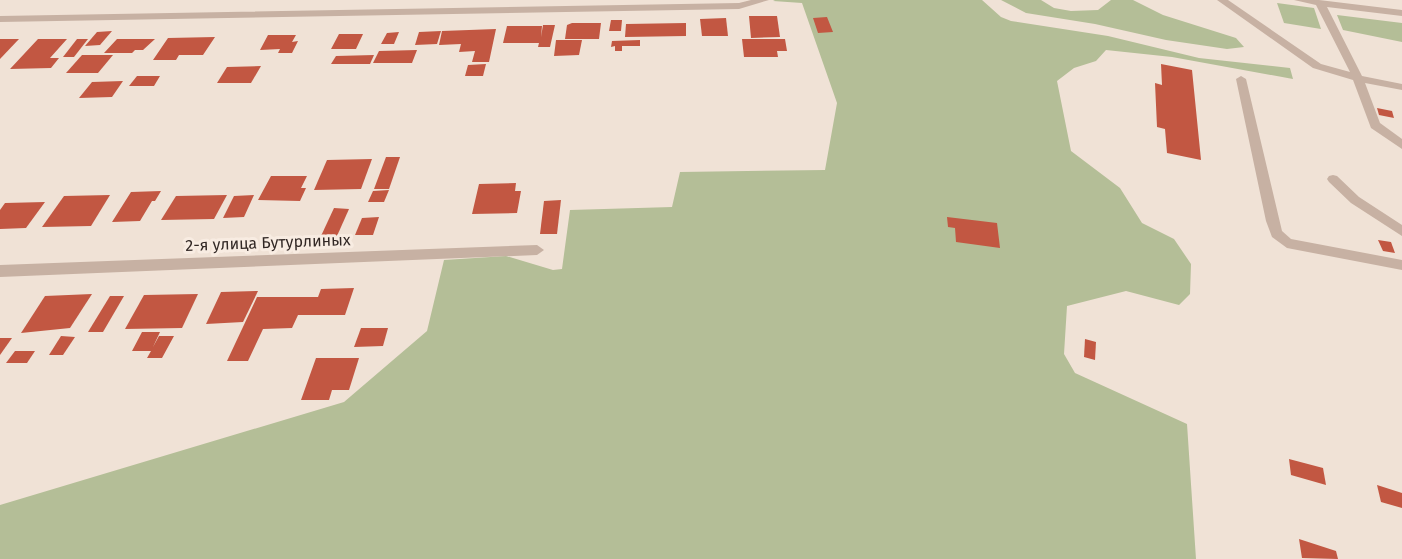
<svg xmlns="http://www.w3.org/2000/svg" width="1402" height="559" viewBox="0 0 1402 559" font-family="'Fira Sans',sans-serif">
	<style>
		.green { fill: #b4be97 }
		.building { fill: #c25742 }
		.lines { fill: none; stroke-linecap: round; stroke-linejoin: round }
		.service { fill: #c7b1a3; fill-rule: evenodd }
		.minor { fill: #c7b1a3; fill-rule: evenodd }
		.labels { text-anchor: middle; stroke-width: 6; stroke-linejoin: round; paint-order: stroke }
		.street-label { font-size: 16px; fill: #322825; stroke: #f8ece2 }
	</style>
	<rect width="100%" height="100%" fill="#f0e2d6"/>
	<g class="green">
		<path d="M775 0H982L1001 17 1011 21 1108 36 1199 58 1290 68 1293 79 1172 57 1106 50 1096 61 1074 68 1057 81 1071 151 1120 188 1142 223 1174 239 1191 264 1190 294 1179 305 1126 291 1067 306 1064 354 1075 373 1187 424 1196 559H0V505L344 402 427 331 444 260 506 256 553 270 562 269 570 210 672 207 680 172 825 170 837 103 802 3 773 1Z"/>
		<path d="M1001 0H1041L1054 8 1071 11 1098 10 1111 0H1133L1163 15 1236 38 1244 47 1227 49 1166 40 1095 24 1026 13Z"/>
		<path d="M1277 3 1314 8 1321 29 1284 23Z"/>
		<path d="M1337 15 1402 23V42L1343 30Z"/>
	</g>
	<g class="building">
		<path d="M749 16H777L780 37 751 38Z"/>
		<path d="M827 17 833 32 818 33 813 18Z"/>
		<path d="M726 18 728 36H702L700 19Z"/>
		<path d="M611 20H622L621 31H609Z"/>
		<path d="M572 23H601L599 39H565L567 25Z"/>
		<path d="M686 23V36L625 37 626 24Z"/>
		<path d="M543 25H555L550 47H538L539 43H503L507 26H542L541 37Z"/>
		<path d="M496 29 489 62H472L475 51 459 52 461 44 439 45 442 31Z"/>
		<path d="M112 31 100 45 85 46 97 32Z"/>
		<path d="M441 31 437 44 415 45 419 32Z"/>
		<path d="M399 32 394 44H381L387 33Z"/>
		<path d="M339 34H363L356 49H331Z"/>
		<path d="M268 35H296L292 42 298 41 292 53H278L280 49 260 50Z"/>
		<path d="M215 37 203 55H179L176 60H153L168 38Z"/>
		<path d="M0 39H19L0 59Z"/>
		<path d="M38 39H67L50 58H59L51 68 10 69Z"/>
		<path d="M77 39H88L74 57H63Z"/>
		<path d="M117 39H155L143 50H135L132 53H104Z"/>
		<path d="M742 39H785L787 51H777L778 57H744Z"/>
		<path d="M556 40H582L579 55 554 56Z"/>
		<path d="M640 40V46H622V51H615V46L611 47 612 41Z"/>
		<path d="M417 50 412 63H373L379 51Z"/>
		<path d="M82 55H113L98 73H66Z"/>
		<path d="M374 55 370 64H331L336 56Z"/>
		<path d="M486 64 483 76H465L468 65Z"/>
		<path d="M1161 64 1192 70 1201 160 1167 153 1165 129 1157 127 1155 83 1162 85Z"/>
		<path d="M261 66 251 83H217L227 67Z"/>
		<path d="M137 76H160L154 86H129Z"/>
		<path d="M123 81 112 97 79 98 92 82Z"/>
		<path d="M1377 108 1392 111 1394 118 1379 115Z"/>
		<path d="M386 157H400L389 189H374Z"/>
		<path d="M372 159 361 189 314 190 327 160Z"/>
		<path d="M271 176H307L301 188H306L300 201 258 200Z"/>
		<path d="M516 183 515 191H521L517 213 472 214 479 184Z"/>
		<path d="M389 190 384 202H368L373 191Z"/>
		<path d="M161 191 155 201H152L140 221 112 222 131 192Z"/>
		<path d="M110 195 91 226 42 227 64 196Z"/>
		<path d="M227 195 214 219 161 220 176 196Z"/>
		<path d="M254 195 244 217 223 218 234 196Z"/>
		<path d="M561 200 557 234H540L544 201Z"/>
		<path d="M45 202 26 228 0 229V210L5 203Z"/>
		<path d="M334 208 349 209 337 236H321Z"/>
		<path d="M379 217 373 235H355L362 218Z"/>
		<path d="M947 217 997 223 1000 248 956 242 955 228 948 227Z"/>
		<path d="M1378 240 1391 242 1395 253 1383 251Z"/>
		<path d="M354 288 345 315H298L292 328 263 329 248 361H227L257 297H318L321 289Z"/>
		<path d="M258 291 243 322 206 324 221 292Z"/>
		<path d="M92 294 70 328 21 333 45 296Z"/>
		<path d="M198 294 182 328 125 329 144 295Z"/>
		<path d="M110 296H124L103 332H88Z"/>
		<path d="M361 328H388L383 346 354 347Z"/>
		<path d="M142 332H160L153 347 159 336H174L162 358H147L151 351H132Z"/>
		<path d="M61 336 75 337 63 355H49Z"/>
		<path d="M0 338H12L0 355Z"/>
		<path d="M1085 339 1096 342 1095 360 1084 357Z"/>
		<path d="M15 351H35L27 363H6Z"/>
		<path d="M316 358H359L349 390H332L329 400H301Z"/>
		<path d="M1289 459 1323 468 1326 485 1291 475Z"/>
		<path d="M1377 485 1402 493V508L1381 502Z"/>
		<path d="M1299 539 1336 551 1338 559 1302 558Z"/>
	</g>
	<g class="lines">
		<g class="service">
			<path d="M1217 0H1228L1321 64 1350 72 1316 5 1294 0H1319L1402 10V16L1327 7 1362 76 1402 84V90L1365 83 1380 123 1402 139V149L1371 128 1353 80 1313 68Z"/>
			<path d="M1241 76 1246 79 1282 231 1291 239 1402 260V270L1287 248 1272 237 1266 221 1236 79Z"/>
			<path d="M1333 175 1337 176 1359 197 1402 225V236L1351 203 1329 182 1327 179 1329 176Z"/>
		</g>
		<g class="minor">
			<path d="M751 0H769L739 9 0 22V16L739 3Z"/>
			<path d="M537 245 544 250 537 255 0 277V265Z"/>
		</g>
	</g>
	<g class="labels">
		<g class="street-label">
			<text transform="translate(268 242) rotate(-2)" y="6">2-я улица Бутурлиных</text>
		</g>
	</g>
</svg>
